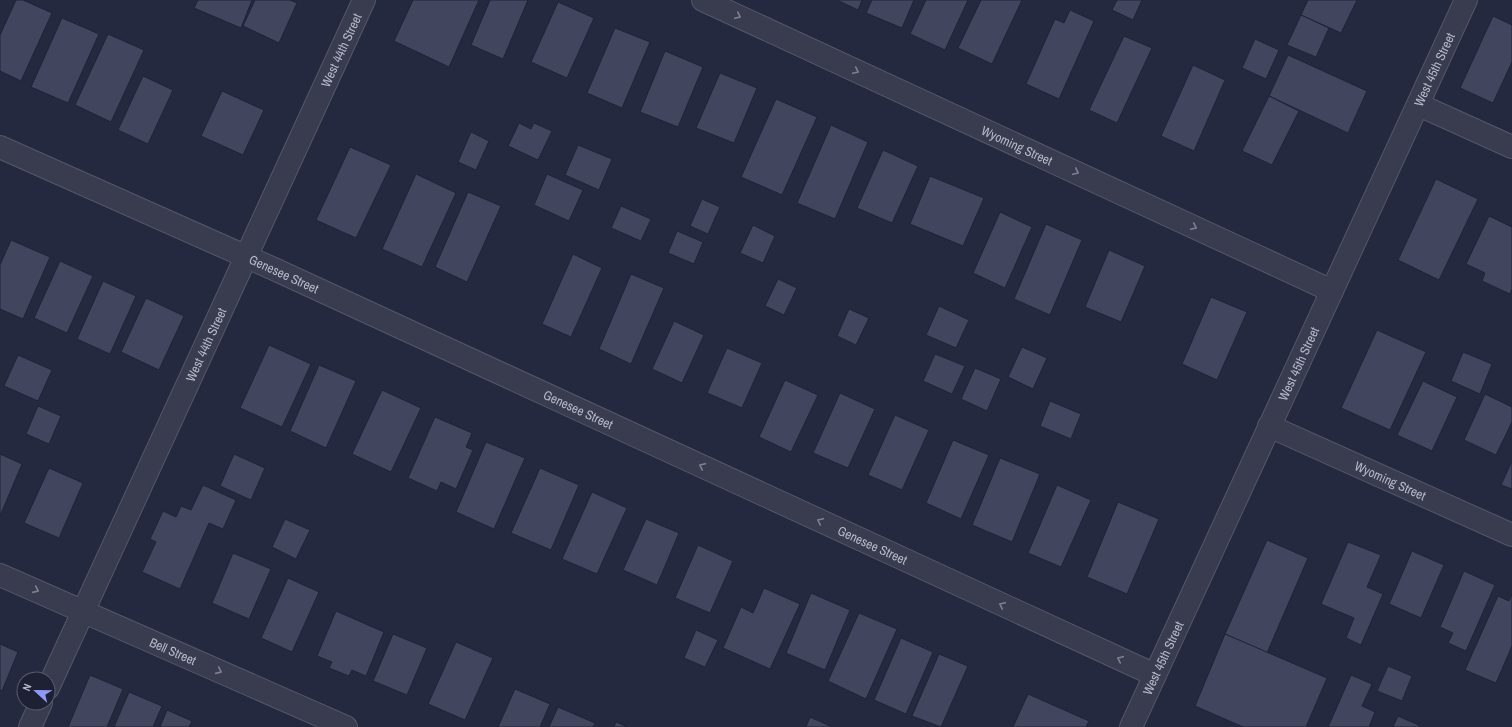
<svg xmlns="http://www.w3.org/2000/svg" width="1512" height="727" viewBox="0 0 1512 727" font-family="'Archivo Narrow',sans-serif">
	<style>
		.building { fill: #41465e; stroke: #202336 }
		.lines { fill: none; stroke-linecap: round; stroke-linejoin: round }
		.minor-casing { stroke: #545769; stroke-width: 24 }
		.minor { stroke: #393c4e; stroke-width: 22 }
		.oneway { stroke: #7d8092 }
		.labels { text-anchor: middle; stroke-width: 3.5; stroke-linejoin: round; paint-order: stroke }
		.street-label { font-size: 13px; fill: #b5b8c9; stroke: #1e2134 }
	</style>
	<rect width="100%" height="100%" fill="#25293f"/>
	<g class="building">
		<path d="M16 0H23L52 13 21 81 0 71V35Z"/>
		<path d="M198 0H252L241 28 194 8Z"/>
		<path d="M255 0H290L297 3 279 43 243 26Z"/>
		<path d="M413 0H479L449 67 394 41Z"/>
		<path d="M490 0H528L503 59 471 45Z"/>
		<path d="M837 0H862L858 10Z"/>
		<path d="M872 0H914L902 28 866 13Z"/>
		<path d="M926 0H968L945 50 910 34Z"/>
		<path d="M981 0H1022L992 64 958 48Z"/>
		<path d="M1117 0H1142L1133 20 1112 10Z"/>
		<path d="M1308 0H1357L1341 33 1301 15Z"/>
		<path d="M558 2 594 18 567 78 531 62Z"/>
		<path d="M1070 10 1094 21 1059 99 1026 84 1055 19 1064 23Z"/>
		<path d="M1301 15 1329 28 1316 57 1287 45Z"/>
		<path d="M1493 16 1512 25V62L1493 103 1460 88Z"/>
		<path d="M62 18 99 34 68 103 31 87Z"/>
		<path d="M615 28 650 42 622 108 587 93Z"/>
		<path d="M108 34 144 50 111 122 75 105Z"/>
		<path d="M1124 36 1152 48 1117 123 1089 110Z"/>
		<path d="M1255 39 1279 50 1266 79 1242 68Z"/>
		<path d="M665 51 703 67 678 127 640 112Z"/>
		<path d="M1288 55 1367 91 1348 133 1269 96Z"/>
		<path d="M1193 65 1225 80 1194 151 1161 136Z"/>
		<path d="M720 73 757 88 734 143 696 128Z"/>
		<path d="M143 76 173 90 148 144 118 130Z"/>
		<path d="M222 91 264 110 243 155 201 136Z"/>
		<path d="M1269 96 1299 111 1272 165 1242 151Z"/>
		<path d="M776 99 817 117 782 195 741 177Z"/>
		<path d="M519 123 531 129 534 123 552 131 538 160 508 146Z"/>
		<path d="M831 125 868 142 835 219 797 203Z"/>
		<path d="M471 132 489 141 476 170 458 162Z"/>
		<path d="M578 145 612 159 599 190 565 175Z"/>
		<path d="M350 147 391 165 356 238 316 220Z"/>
		<path d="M883 150 918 166 892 223 857 208Z"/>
		<path d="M416 174 456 193 422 267 382 249Z"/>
		<path d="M547 174 583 190 569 221 534 205Z"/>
		<path d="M930 176 984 198 963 246 910 224Z"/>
		<path d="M1436 179 1478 199 1439 280 1398 260Z"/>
		<path d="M468 192 501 206 467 282 435 267Z"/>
		<path d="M702 199 720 207 708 234 690 226Z"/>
		<path d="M621 206 651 219 641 241 611 228Z"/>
		<path d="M1000 212 1032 227 1005 288 973 273Z"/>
		<path d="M1489 216 1512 227V289L1510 294 1482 281 1485 273 1466 264Z"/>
		<path d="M1046 224 1082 240 1050 315 1014 299Z"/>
		<path d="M753 225 775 236 763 263 740 253Z"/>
		<path d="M677 231 703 242 694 264 668 253Z"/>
		<path d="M11 240 50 257 23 319 0 309V265Z"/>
		<path d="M1109 250 1145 266 1121 322 1085 307Z"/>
		<path d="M573 254 602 268 571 337 542 324Z"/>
		<path d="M60 261 93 276 67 333 34 318Z"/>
		<path d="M631 274 664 288 631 364 599 349Z"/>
		<path d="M778 279 797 288 784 315 765 306Z"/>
		<path d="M103 281 136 296 110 354 77 339Z"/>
		<path d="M1211 297 1247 312 1217 380 1182 364Z"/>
		<path d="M146 298 184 316 159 370 121 352Z"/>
		<path d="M939 306 969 320 956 348 926 335Z"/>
		<path d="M849 309 869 318 856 345 837 336Z"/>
		<path d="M674 321 704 335 682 383 652 369Z"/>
		<path d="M1377 330 1426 352 1390 430 1341 408Z"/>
		<path d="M269 345 311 364 282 427 240 408Z"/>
		<path d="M1022 347 1047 358 1033 389 1008 377Z"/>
		<path d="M727 348 762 363 742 408 707 393Z"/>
		<path d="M1463 352 1492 364 1480 394 1451 381Z"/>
		<path d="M935 354 965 366 952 394 923 381Z"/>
		<path d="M18 355 52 370 38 401 4 386Z"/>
		<path d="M319 365 356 381 326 448 290 431Z"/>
		<path d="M975 368 1001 379 987 411 961 399Z"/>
		<path d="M785 380 818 395 791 452 759 437Z"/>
		<path d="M1423 381 1457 397 1432 451 1397 435Z"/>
		<path d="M382 390 421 408 391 472 352 454Z"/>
		<path d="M840 393 875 409 848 468 813 453Z"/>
		<path d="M1485 394 1512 407V422L1496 455 1464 440Z"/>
		<path d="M1050 401 1081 414 1071 439 1040 426Z"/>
		<path d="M38 406 61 416 49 444 26 434Z"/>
		<path d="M895 415 929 430 902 490 868 475Z"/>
		<path d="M435 417 472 433 466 447 473 450 456 489 441 482 437 491 408 478Z"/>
		<path d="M953 440 989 455 961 519 926 503Z"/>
		<path d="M486 442 525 458 494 529 456 512Z"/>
		<path d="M0 454 22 464 0 516Z"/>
		<path d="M234 454 265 468 251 500 220 486Z"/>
		<path d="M1000 458 1040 474 1012 542 972 525Z"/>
		<path d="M1512 461V489L1501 485Z"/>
		<path d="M49 468 83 483 59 538 24 523Z"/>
		<path d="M540 468 579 485 551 550 511 533Z"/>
		<path d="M203 485 236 500 223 529 209 523 180 589 142 572 156 542 150 539 163 511 176 517 181 506 191 510Z"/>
		<path d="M1057 485 1091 500 1061 567 1028 553Z"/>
		<path d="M592 492 627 508 597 574 562 559Z"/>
		<path d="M1118 502 1159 519 1127 594 1087 577Z"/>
		<path d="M285 519 310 530 296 559 272 547Z"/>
		<path d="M646 519 679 533 657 585 623 570Z"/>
		<path d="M1267 540 1308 558 1267 653 1225 634Z"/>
		<path d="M1348 542 1381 555 1367 587 1383 594 1361 645 1346 638 1354 618 1321 604Z"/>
		<path d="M698 545 733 561 710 613 675 598Z"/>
		<path d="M1412 551 1444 565 1421 618 1389 604Z"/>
		<path d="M233 553 271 569 249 619 212 603Z"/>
		<path d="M1464 571 1495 585 1466 651 1448 643 1453 633 1440 627Z"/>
		<path d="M288 578 319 592 292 652 261 638Z"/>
		<path d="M764 588 800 604 770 669 723 648 741 607 753 613Z"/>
		<path d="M811 593 850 610 825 670 786 653Z"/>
		<path d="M1512 594V646L1496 683 1465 670 1498 596 1509 601Z"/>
		<path d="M336 611 384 632 366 676 352 670 349 676 329 668 332 662 317 656Z"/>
		<path d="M859 613 897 629 866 699 828 681Z"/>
		<path d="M696 630 718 640 705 667 684 658Z"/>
		<path d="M393 634 427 648 407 695 373 681Z"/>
		<path d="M1225 634 1327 678 1306 727H1243L1195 706Z"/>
		<path d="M901 638 933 652 906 714 874 700Z"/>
		<path d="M456 642 493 658 465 720 428 704Z"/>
		<path d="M0 644 18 652 2 691 0 690Z"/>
		<path d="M939 654 968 666 941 727 912 716Z"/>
		<path d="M1388 666 1412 676 1402 701 1377 691Z"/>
		<path d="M90 675 123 689 107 727H68Z"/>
		<path d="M1351 675 1372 684 1362 706 1375 712 1369 727H1328Z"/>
		<path d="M515 689 550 704 540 727H498Z"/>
		<path d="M129 692 162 706 153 727H114Z"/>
		<path d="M1028 694 1089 721 1086 727H1013Z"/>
		<path d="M558 707 595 723 593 727H549Z"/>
		<path d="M167 710 192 721 189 727H160Z"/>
		<path d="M1398 716 1423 727H1393Z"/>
		<path d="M810 717 832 727H806Z"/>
		<path d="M616 722 628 727H614Z"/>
	</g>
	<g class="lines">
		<g class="minor-casing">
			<g id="minor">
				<path id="s1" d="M703 0 1332 291"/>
				<path d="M1419 105 1512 147"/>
				<path id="s2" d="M0 147 274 269 1155 675"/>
				<path id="s3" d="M1269 426 1512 535"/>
				<path id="s4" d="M0 575 346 727"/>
				<path id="s5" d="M48 688 364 0"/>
				<path d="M30 727 41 703"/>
				<path id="s6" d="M1131 727 1466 0"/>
			</g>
		</g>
		<use href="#minor" class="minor"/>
	</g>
	<defs><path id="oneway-chevron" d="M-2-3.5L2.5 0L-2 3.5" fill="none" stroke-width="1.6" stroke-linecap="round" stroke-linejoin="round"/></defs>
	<g class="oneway">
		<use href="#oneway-chevron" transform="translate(738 16) rotate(25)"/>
		<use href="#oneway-chevron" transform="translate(856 71) rotate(25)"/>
		<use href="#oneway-chevron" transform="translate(1076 172) rotate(25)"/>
		<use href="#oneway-chevron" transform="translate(1194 227) rotate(25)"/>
		<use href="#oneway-chevron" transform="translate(702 466) rotate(-155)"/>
		<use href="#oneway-chevron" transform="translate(820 521) rotate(-155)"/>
		<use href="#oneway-chevron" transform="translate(36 590) rotate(24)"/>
		<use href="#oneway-chevron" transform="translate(1002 605) rotate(-155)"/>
		<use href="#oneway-chevron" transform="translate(1120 659) rotate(-155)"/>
		<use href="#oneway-chevron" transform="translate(219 671) rotate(24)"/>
	</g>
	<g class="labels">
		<g class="street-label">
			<text dy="5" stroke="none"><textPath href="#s5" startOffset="702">West 44th Street</textPath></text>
			<text dy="5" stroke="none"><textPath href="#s6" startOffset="724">West 45th Street</textPath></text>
			<text dy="5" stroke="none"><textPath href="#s1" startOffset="346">Wyoming Street</textPath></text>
			<text dy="5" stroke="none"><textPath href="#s2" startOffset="311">Genesee Street</textPath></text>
			<text dy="5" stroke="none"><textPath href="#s5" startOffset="378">West 44th Street</textPath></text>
			<text dy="5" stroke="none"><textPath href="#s6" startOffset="400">West 45th Street</textPath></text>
			<text dy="5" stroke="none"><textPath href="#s2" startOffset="635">Genesee Street</textPath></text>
			<text dy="5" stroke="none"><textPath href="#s3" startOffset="133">Wyoming Street</textPath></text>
			<text dy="5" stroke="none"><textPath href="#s2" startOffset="959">Genesee Street</textPath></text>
			<text dy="5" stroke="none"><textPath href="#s4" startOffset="189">Bell Street</textPath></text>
			<text dy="5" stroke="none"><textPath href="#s6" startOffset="76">West 45th Street</textPath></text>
		</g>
	</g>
	<g transform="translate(36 691) rotate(292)"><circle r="19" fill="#1e2134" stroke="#5a5d70"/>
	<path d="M0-3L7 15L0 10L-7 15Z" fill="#8d9af7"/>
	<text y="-6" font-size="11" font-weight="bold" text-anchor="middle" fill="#b5b8c9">N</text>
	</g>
</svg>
